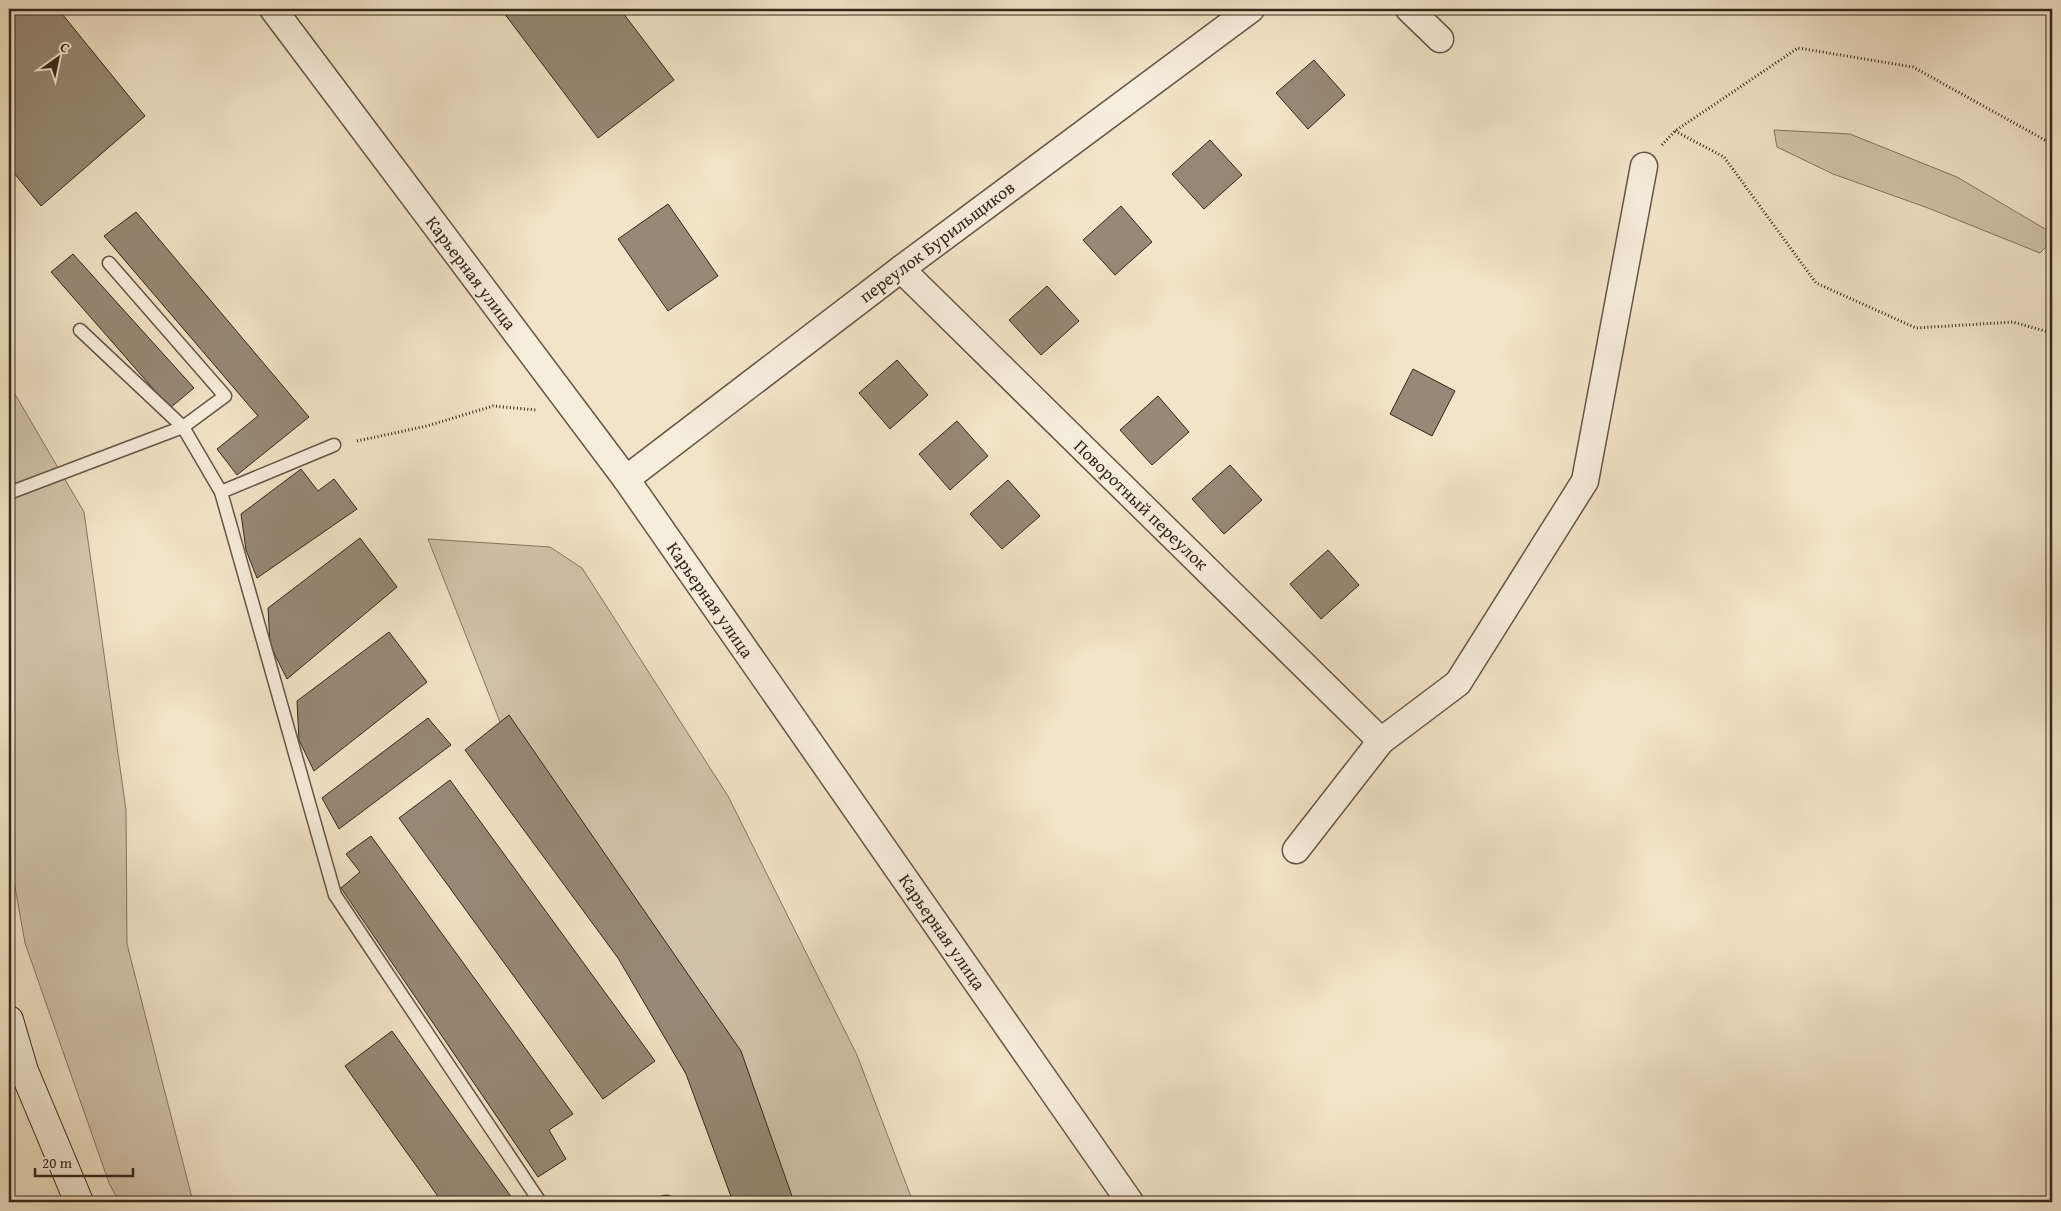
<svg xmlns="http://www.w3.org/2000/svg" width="2061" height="1211" viewBox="0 0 2061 1211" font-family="'Gentium Book Plus',serif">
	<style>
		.green { fill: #d2c4ab; stroke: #847663 }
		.building { fill: #978975; stroke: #35271b }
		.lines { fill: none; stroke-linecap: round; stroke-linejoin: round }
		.service-casing { stroke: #645646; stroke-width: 15 }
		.minor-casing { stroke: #645646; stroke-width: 29 }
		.secondary-casing { stroke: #35271b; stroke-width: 30 }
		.path { stroke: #35271b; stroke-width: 3; stroke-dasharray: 1 2.5; stroke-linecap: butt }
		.service { stroke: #f7eddb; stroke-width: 12 }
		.minor { stroke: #f7eddb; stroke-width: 26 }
		.secondary { stroke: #f7eddb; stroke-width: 28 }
		.labels { text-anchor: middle; stroke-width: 4; stroke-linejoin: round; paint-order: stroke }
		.street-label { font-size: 18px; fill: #35271b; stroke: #f7eddb }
	</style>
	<rect width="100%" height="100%" fill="#f2e4c8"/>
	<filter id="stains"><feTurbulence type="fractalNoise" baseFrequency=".004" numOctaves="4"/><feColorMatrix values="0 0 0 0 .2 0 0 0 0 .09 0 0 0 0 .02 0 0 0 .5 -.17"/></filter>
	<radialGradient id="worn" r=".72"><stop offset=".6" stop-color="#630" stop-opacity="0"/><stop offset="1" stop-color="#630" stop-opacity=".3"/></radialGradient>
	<g class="green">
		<path d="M1774 130 1850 134 1957 177 2052 233V241L2040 253 1928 208 1833 174 1777 147Z"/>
		<path d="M9 384 84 512 126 810 127 944 193 1202H119L109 1183 25 943 9 853Z"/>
		<path d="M428 539 550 547 582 568 728 796 857 1055 913 1202H770L757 1161 500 722Z"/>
	</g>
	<g class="building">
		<path d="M9 9H58L145 116 41 206 9 167Z"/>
		<path d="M501 9H620L674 80 598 138Z"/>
		<path d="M1314 60 1345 95 1308 129 1276 93Z"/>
		<path d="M1210 140 1242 175 1204 209 1172 174Z"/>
		<path d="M668 204 718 276 668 311 618 239Z"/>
		<path d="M1121 206 1152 242 1115 275 1083 240Z"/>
		<path d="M136 212 309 417 237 475 217 449 258 416 104 236Z"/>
		<path d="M73 254 194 388 170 408 51 272Z"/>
		<path d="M1047 286 1079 321 1041 355 1009 320Z"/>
		<path d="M897 360 928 395 890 429 859 393Z"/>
		<path d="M1413 369 1455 391 1432 436 1390 414Z"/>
		<path d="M1158 396 1189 432 1152 465 1120 430Z"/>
		<path d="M957 421 988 456 950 490 919 454Z"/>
		<path d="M1230 465 1262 500 1224 534 1192 499Z"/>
		<path d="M301 469 318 491 334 479 357 509 257 578 246 550 241 514Z"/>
		<path d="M1008 480 1040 516 1002 549 970 514Z"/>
		<path d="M360 538 397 587 287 679 270 645 268 608Z"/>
		<path d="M1328 550 1359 585 1321 619 1290 584Z"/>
		<path d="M389 632 427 682 314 771 299 740 297 701Z"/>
		<path d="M509 715 741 1051 794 1202H733L686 1074 618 958 465 750Z"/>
		<path d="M428 718 451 745 339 829 322 798Z"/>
		<path d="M450 780 655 1061 603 1099 399 818Z"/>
		<path d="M371 836 573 1114 549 1130 566 1159 538 1177 341 888 360 872 346 854Z"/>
		<path d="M392 1031 515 1202H442L345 1066Z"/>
	</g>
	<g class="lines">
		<g class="service-casing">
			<g id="service">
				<path d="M80 330 183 427 221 492 335 895 540 1202"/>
				<path d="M221 492 334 445"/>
				<path d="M9 493 183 427 225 396 109 263"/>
				<path d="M665 1202H667"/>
			</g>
		</g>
		<g class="minor-casing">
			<g id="minor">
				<path d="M273 9 626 479 1130 1202"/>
				<path d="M1409 9 1440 39"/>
				<path d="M901 269 1381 741"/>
				<path d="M626 479 901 269 1251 9"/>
				<path d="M1296 850 1381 741 1458 683 1585 481 1644 166"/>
			</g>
		</g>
		<g class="secondary-casing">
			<path id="secondary" d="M9 1020 24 1071 79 1202"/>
		</g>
		<g class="path">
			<path d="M1675 131 1724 157 1816 283 1916 328 2013 322 2052 333"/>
			<path d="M1662 145 1675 131 1798 48 1913 67 2052 144"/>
			<path d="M357 441 427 426 493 406 536 410"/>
		</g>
		<use href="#service" class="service"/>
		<use href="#minor" class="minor"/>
		<use href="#secondary" class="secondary"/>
	</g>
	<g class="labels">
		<g class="street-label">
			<text transform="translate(937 242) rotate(-37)" y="6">переулок Бурильщиков</text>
			<text transform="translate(471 273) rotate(53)" y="6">Карьерная улица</text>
			<text transform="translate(1141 505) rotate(44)" y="6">Поворотный переулок</text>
			<text transform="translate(710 600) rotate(55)" y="6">Карьерная улица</text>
			<text transform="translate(942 932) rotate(55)" y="6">Карьерная улица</text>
		</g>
	</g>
	<rect width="2061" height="1211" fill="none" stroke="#f2e4c8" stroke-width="30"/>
	<rect x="10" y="10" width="2041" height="1191" fill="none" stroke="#35271b" stroke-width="2.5"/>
	<rect x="15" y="15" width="2031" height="1181" fill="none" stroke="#35271b"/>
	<g transform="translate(58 58) rotate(33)" stroke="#f7eddb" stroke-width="4" paint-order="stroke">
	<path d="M0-4L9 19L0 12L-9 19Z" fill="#35271b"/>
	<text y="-8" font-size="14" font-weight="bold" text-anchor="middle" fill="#35271b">С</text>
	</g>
	<path d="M35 1168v8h98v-8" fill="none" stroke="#35271b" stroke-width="2.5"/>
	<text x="42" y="1168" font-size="15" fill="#35271b" stroke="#f7eddb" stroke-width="4" paint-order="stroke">20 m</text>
	<rect width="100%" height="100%" filter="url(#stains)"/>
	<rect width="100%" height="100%" fill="url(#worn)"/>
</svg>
